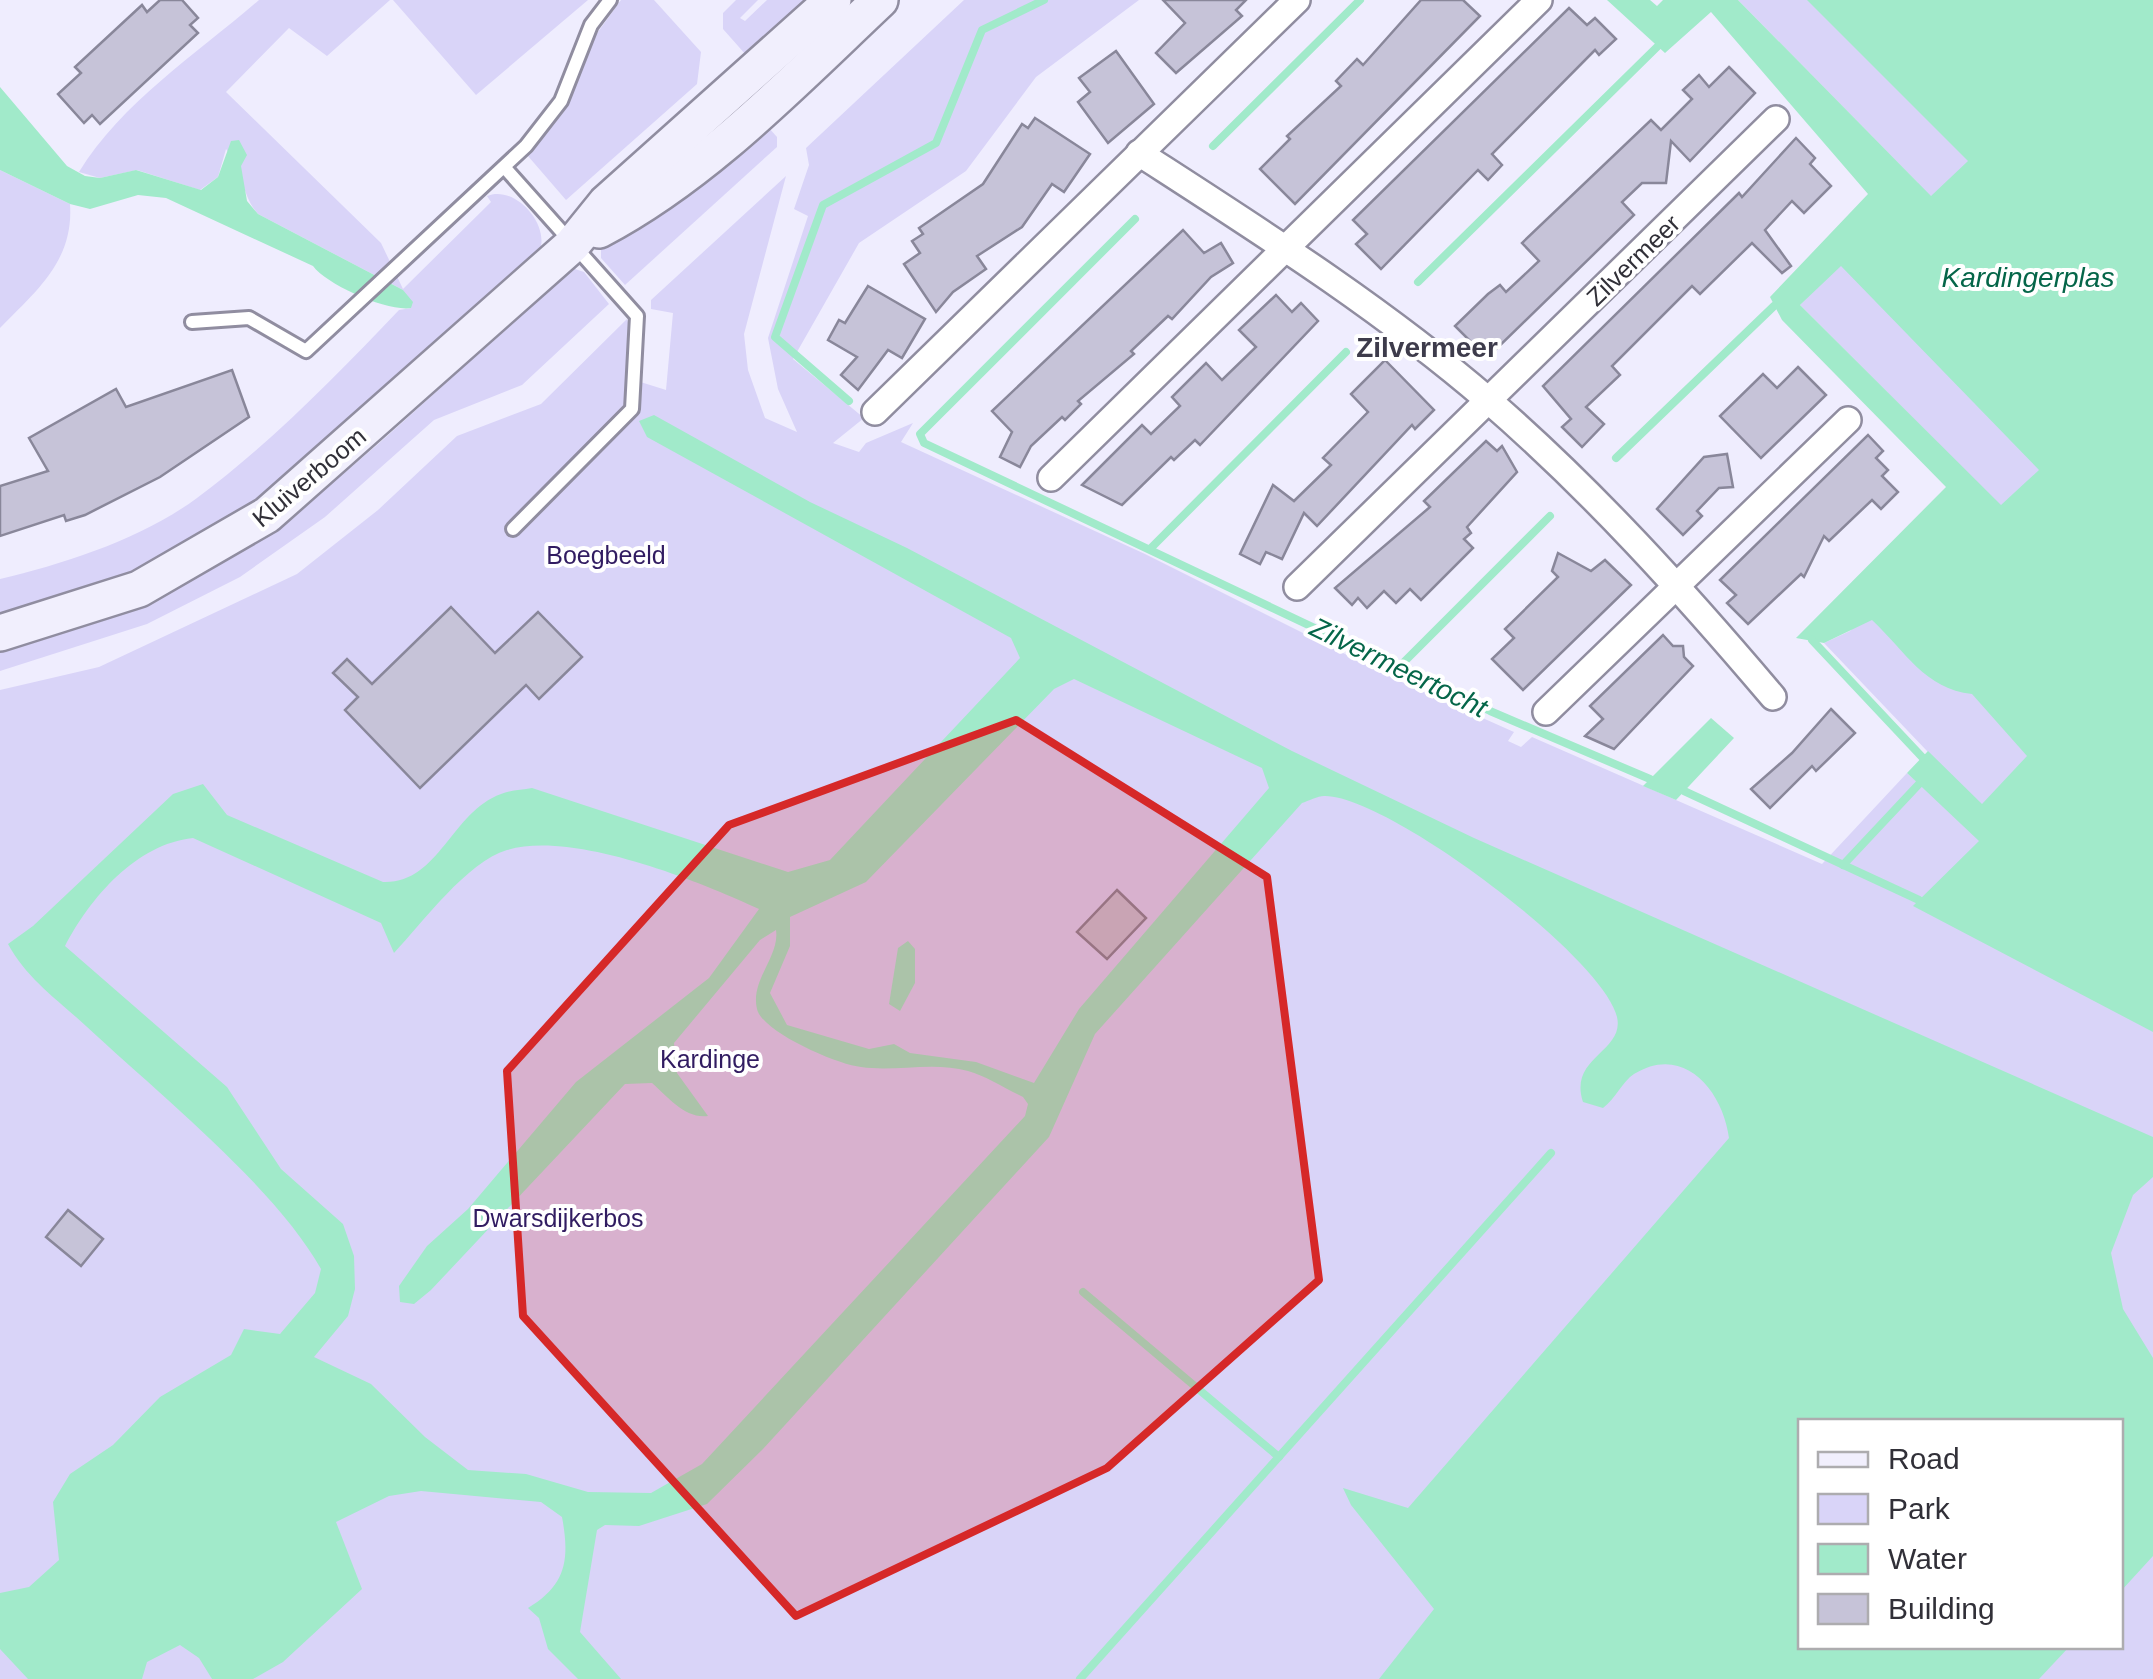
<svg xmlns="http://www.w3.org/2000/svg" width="2153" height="1679" viewBox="0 0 2153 1679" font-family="Arial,sans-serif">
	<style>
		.green { fill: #d9d4f8; fill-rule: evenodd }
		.water { fill: #a1eaca; fill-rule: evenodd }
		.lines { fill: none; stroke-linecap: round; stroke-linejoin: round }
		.stream { stroke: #a1eaca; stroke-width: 8 }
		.building { fill: #c6c3d8; stroke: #89879a; stroke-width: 2.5 }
		.lane-casing { stroke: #908da0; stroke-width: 18 }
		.street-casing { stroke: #908da0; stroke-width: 30 }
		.secondary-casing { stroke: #908da0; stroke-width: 40 }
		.lane { stroke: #fff; stroke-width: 12 }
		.street { stroke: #fff; stroke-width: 25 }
		.secondary { stroke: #f1effd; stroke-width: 35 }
		.marked { fill: #d62828; fill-opacity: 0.2; stroke: #d62828; stroke-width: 8; stroke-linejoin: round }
		.labels { text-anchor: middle; stroke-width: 8; stroke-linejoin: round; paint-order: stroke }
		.street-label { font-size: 25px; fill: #313038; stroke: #fff }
		.park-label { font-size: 25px; fill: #311c61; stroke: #fff }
		.water-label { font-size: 28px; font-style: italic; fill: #056649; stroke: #fff }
		.neighbourhood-label { font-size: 28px; font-weight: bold; fill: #3d3b4b; stroke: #fff }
	</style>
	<rect width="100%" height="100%" fill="#efedfe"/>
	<g class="green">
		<path d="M259 0H390L327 56 289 28 226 92 381 243 403 289 491 202 487 196C513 185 546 220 541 246L327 445 250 508 185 548 127 576 0 615V579C67 563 141 539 197 498 271 443 336 376 399 310L411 308 403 290 258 214C240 193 245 171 226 149L218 177 200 190 137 170 100 178 79 172C122 102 198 53 259 0Z"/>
		<path d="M393 0H588L476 95Z"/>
		<path d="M621 0H654L701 52 697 84 566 200 528 156 562 114 595 36Z"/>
		<path d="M736 0H758L740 18 745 21 767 0H818L754 64 723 29V13Z"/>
		<path d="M964 0H1139L1036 77 966 171 859 243 793 359 864 418 833 443 859 452 866 443 913 423 901 442 1145 554 1395 679 1514 732 1508 741 1521 747 1532 737 1822 864 1907 773 1928 792 1948 773 1824 643 1850 631 1988 493 1800 305 1918 183 1738 0H2153V1679H0V690L99 667 297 574 378 510 457 436 541 404 627 319 633 337 631 379 666 390 673 313 651 309V300L786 176 744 334 748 370 765 418 797 432 778 389 768 338 808 216 794 209 809 165 806 148ZM1800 1422H2120V1646H1800Z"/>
		<path d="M761 119 777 137V147L625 285 601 258V244Z"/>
		<path d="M0 170 70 204C74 261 36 291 0 328Z"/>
		<path d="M575 269 584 272 609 304 522 385 434 420 325 517 240 577 147 624 0 671V649C68 631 137 610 199 575 338 497 449 375 567 271Z"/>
	</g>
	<g class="water">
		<path d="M1607 0H1650L1657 6 1663 0H1738L1931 196 1968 161 1807 0H2153V1032L1913 906 1979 841 1907 773 1928 751 1982 804 2027 756 1972 694C1925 689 1906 652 1872 620L1824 643 1796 638 1946 487 1782 320 1770 297 1868 194 1711 12 1665 53ZM1841 266 2039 470 2001 505 1800 305Z"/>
		<path d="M0 87 67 166 85 176 100 178 136 170 201 190 218 177 231 141 239 140 247 155 241 166 247 201 258 214 403 290 413 302 411 308C388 312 327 285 313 266L166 198 138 195 90 209 70 204 0 170Z"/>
		<path d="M654 415 810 502 907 548 1292 751 1474 838 2153 1137V1177L2133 1195 2111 1253 2123 1309 2153 1358V1556L2121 1591 2120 1422H1800V1646L2069 1647 2039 1679H1379L1434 1609 1351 1505 1343 1488 1408 1508 1729 1138C1723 1091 1684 1043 1634 1074 1623 1081 1615 1099 1603 1108L1583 1102C1568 1057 1625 1052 1617 1017 1603 956 1385 794 1324 796 1318 796 1308 801 1302 803L1095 1034 1049 1137 763 1449 707 1504 639 1526 605 1525 597 1530 580 1632 621 1679H578L548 1649 539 1618 528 1608C566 1585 570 1560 562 1517L541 1502 421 1491 389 1496 336 1522 362 1589 283 1662 253 1679H212L199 1658 180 1645 147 1662 142 1679H28L0 1649V1593L29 1587 59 1560 53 1502 70 1474 113 1445 160 1397 231 1355 244 1329 280 1334 315 1293 321 1269C275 1187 158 1093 86 1026 57 999 27 979 8 944L33 926 173 794 203 784 227 815 383 882C439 884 451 812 501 794 510 790 522 790 532 788L788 872 830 860 1020 658 1011 638 647 437 639 421ZM1074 679 1262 768 1269 788 1079 1009 1034 1083 976 1062 910 1053 894 1044 869 1049 787 1025 770 993 790 946V917L866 882 1054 689ZM193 838 381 923 394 953C423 922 467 862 507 850 572 830 699 881 759 909L709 978 576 1082 468 1209 427 1246 399 1286 400 1302 414 1304 431 1290 625 1084 652 1083C668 1097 685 1119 708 1116L677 1073 674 1043 760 940 776 930C780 956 750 980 757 1009 762 1032 838 1065 861 1067 896 1072 933 1061 968 1071 986 1076 1006 1089 1023 1097L1028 1104 1025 1116 702 1464 651 1493 588 1492 526 1474 468 1470 425 1437 371 1384 314 1357 348 1316 355 1289 354 1256 343 1224 281 1169 227 1087 65 946C90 898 136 844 193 838Z"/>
		<path d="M1711 718 1734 738 1676 800 1643 786Z"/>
		<path d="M908 941 915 949V983L900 1011 889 1004 898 948Z"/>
	</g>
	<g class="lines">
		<g class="stream">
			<path d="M1213 146 1360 0"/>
			<path d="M1135 219 920 434 924 443 1490 711 1650 779"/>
			<path d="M1418 282 1658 46"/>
			<path d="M849 401 775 337 823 205 936 143 982 30 1044 0"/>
			<path d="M1616 458 1774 306"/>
			<path d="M1151 548 1346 352"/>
			<path d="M1812 640 1922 757"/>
			<path d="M1401 665 1550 516"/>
			<path d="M1684 791 1919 900"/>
			<path d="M1843 865 1919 784"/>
			<path d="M1083 1292 1279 1457"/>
			<path d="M1080 1679 1551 1153"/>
		</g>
	</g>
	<g class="building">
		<path d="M160 0H182L198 18 190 25 198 33 100 124 92 115 84 123 58 94 81 73 75 67 142 5 147 12Z"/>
		<path d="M1163 0H1246L1236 10 1242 16 1176 73 1156 53 1185 23Z"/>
		<path d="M1421 0H1463L1480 16 1295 204 1260 169 1290 139 1287 136 1341 86 1336 81 1357 59 1363 65Z"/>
		<path d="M1569 8 1587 25 1595 18 1616 39 1599 55 1595 50 1492 154 1502 165 1488 180 1478 170 1381 269 1356 244 1367 234 1353 220Z"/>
		<path d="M1116 51 1154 104 1108 143 1078 102 1090 92 1079 78Z"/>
		<path d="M1729 67 1755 93 1690 161 1671 141 1666 183H1642L1622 202 1634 215 1487 358 1455 326 1488 294 1500 285 1506 292 1539 261 1522 243 1651 120 1661 130 1692 99 1683 90 1699 75 1709 87Z"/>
		<path d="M1035 118 1090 154 1064 192 1052 184 1022 227 977 256 986 269 953 292 936 312 904 264 920 253 912 241 923 234 919 228 983 184 1022 124 1028 128Z"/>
		<path d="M1796 138 1815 158 1810 164 1831 186 1804 213 1792 201 1765 230 1791 266 1782 273 1752 243 1700 294 1692 286 1612 366 1620 375 1586 407 1604 424 1582 447 1562 427 1571 419 1543 386 1739 193 1742 197Z"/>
		<path d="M1183 230 1204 253 1221 243 1233 263 1211 277 1172 319 1168 316 1131 351 1134 354 1078 401 1081 404 1065 420 1062 417 1031 446 1020 467 1000 457 1012 432 992 411Z"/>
		<path d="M868 286 925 319 902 358 888 350 858 390 841 375 857 357 828 340 839 320 845 323Z"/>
		<path d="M1276 295 1292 312 1301 303 1318 321 1200 445 1195 440 1174 460 1171 457 1122 505 1082 485 1142 425 1151 434 1180 406 1172 397 1206 363 1222 380 1256 347 1239 330Z"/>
		<path d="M1385 360 1434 410 1415 429 1412 425 1317 526 1304 513 1282 559 1266 552 1260 564 1240 554 1273 485 1294 501 1331 465 1323 458 1368 412 1351 394Z"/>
		<path d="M1798 367 1826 395 1761 458 1720 416 1763 374 1777 388Z"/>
		<path d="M232 370 249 417 160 477 85 515 66 521 64 515 0 536V486L48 471 29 438 116 389 126 407Z"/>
		<path d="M1868 435 1883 451 1876 458 1888 470 1882 476 1898 492 1881 509 1872 500 1829 541 1824 536 1804 577 1801 574 1748 624 1727 603 1736 595 1720 580Z"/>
		<path d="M1486 441 1497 451 1502 446 1517 472 1467 527 1471 533 1464 539 1473 548 1421 600 1410 589 1396 603 1384 591 1367 608 1358 598 1352 605 1335 588 1430 507 1424 501Z"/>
		<path d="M1727 454 1733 487 1719 488 1697 511 1702 516 1683 535 1657 509 1704 457Z"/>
		<path d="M1558 553 1591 571 1605 560 1631 585 1523 690 1492 659 1514 638 1505 629 1558 577 1552 571Z"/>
		<path d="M451 607 495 653 538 612 582 657 539 699 526 685 420 788 345 710 358 697 333 673 347 659 372 684Z"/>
		<path d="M1663 635 1673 646H1683L1684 657 1693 666 1614 749 1585 736 1603 719 1590 706Z"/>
		<path d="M1831 709 1855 733 1816 771 1812 766 1770 808 1751 789 1792 753Z"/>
		<path d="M1117 890 1146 918 1107 959 1077 932Z"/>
		<path d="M68 1210 103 1239 81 1266 46 1237Z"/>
	</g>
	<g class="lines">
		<g class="lane-casing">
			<g id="lane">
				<path d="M505 168 637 316 632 409 513 529"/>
				<path d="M192 322 249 318 306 351 526 146 561 101 591 25 610 0"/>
			</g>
		</g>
		<g class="street-casing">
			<g id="street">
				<path d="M1139 153C1258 230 1380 307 1488 400 1592 490 1684 592 1773 697"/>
				<path d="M875 412 1297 0"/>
				<path d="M1051 478 1539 0"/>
				<path d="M1297 587 1776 119"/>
				<path d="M1546 712 1848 420"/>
			</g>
		</g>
		<g class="secondary-casing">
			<g id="secondary">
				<path d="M599 230C704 175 794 81 880 0"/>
				<path d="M0 633 139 589 267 515 572 245 606 203 833 0"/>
			</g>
		</g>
		<use href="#lane" class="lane"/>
		<use href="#street" class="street"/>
		<use href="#secondary" class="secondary"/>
	</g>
	<path class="marked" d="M1016 720 1267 877 1319 1280 1107 1468 796 1616 523 1316 507 1071 729 825Z"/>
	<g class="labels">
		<g class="street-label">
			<text transform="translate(1633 260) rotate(-44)" y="9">Zilvermeer</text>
			<text transform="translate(309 477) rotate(-40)" y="9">Kluiverboom</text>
		</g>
		<g class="park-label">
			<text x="606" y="564">Boegbeeld</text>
			<text x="710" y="1068">Kardinge</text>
			<text x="558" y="1227">Dwarsdijkerbos</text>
		</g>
		<g class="water-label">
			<text x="2028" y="287">Kardingerplas</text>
			<text transform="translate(1399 667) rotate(26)" y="10">Zilvermeertocht</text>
		</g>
		<g class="neighbourhood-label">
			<text x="1427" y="357">Zilvermeer</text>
		</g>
	</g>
	<rect x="1798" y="1419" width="325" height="230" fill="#ffffff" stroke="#adacaf" stroke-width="2.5"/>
	<rect x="1818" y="1452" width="50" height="15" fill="#f1effd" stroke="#adacaf" stroke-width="2.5"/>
	<text x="1888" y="1469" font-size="30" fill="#313038">Road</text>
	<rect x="1818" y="1494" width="50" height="30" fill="#d9d4f8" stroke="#adacaf" stroke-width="2.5"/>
	<text x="1888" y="1519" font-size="30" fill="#313038">Park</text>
	<rect x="1818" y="1544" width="50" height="30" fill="#a1eaca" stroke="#adacaf" stroke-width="2.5"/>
	<text x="1888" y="1569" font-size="30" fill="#313038">Water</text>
	<rect x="1818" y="1594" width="50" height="30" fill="#c6c3d8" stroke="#adacaf" stroke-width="2.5"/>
	<text x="1888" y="1619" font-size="30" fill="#313038">Building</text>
</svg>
